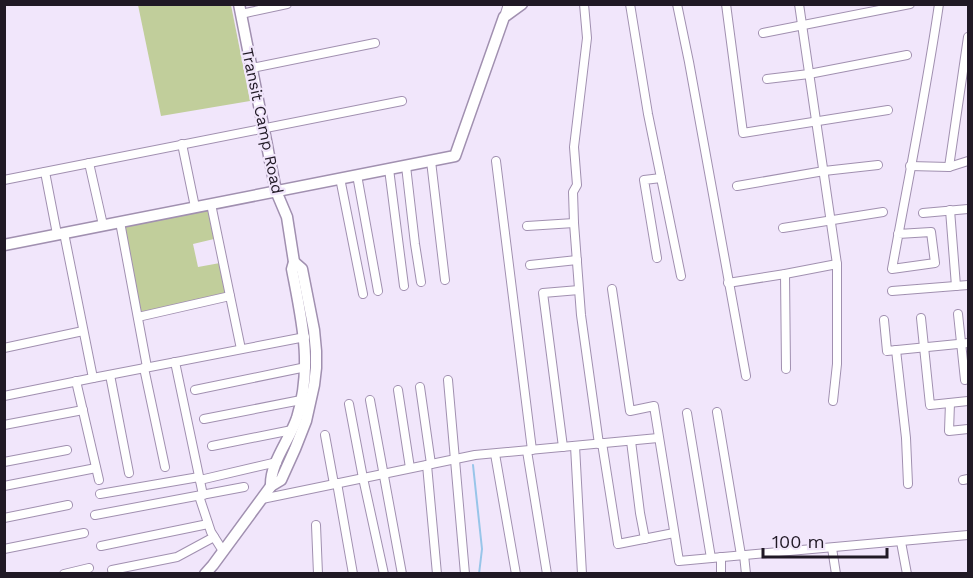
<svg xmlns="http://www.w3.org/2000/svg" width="973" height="578" viewBox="0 0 973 578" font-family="'Work Sans',sans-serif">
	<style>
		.green { fill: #c1ce9b }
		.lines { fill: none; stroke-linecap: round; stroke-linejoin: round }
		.stream { stroke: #98c5e9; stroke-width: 2 }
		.street-casing { stroke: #a190b0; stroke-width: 10 }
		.secondary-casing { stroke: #a190b0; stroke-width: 13 }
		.street { stroke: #fff; stroke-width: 8 }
		.secondary { stroke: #fff; stroke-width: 10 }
		.labels { text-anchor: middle; stroke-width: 4.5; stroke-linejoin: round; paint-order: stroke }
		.street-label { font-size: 16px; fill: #201925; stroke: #f1e6fb }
	</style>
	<rect width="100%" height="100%" fill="#f1e6fb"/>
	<g class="green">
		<path d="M138 5H231L250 101 161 116Z"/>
		<path d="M208 210 214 239 193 244 198 267 220 263 226 295 141 313 123 226Z"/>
	</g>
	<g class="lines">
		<path class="stream" d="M473 465 482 549 479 574"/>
		<g class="street-casing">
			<g id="street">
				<path d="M584 4 587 38 574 147 577 185 573 192 574 223 581 315 599 444"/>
				<path d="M630 4 648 114 681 276"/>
				<path d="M677 4 689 62 746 376"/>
				<path d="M726 4 743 133 888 110"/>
				<path d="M799 4 837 264V364L833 401"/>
				<path d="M241 14 287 4"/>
				<path d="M504 17 508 4"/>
				<path d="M763 33 910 4"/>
				<path d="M252 68 375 43"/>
				<path d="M767 79 809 74 907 55"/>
				<path d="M182 144 195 207"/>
				<path d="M431 161 445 280"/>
				<path d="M496 161 532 450"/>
				<path d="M89 163 103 225"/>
				<path d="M406 166 415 244 421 282"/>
				<path d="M910 166 949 167 968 161"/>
				<path d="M949 167 968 37"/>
				<path d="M389 169 404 286"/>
				<path d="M45 172 57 234"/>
				<path d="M357 175 378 291"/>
				<path d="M340 178 363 294"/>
				<path d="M4 180 402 101"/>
				<path d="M737 186 824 171 878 165"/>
				<path d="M211 204 241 349"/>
				<path d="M950 210 956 286"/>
				<path d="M923 213 968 209"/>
				<path d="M120 222 147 367"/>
				<path d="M527 226 574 223"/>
				<path d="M783 228 883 212"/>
				<path d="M64 233 93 378"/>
				<path d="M898 234 931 232 935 263 892 269C908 181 926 93 939 4"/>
				<path d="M657 258 644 180 661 178"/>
				<path d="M530 265 577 260"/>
				<path d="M785 274 786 369"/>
				<path d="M728 283 785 274 837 264"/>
				<path d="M612 289 630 411 654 406 679 561 968 535"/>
				<path d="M892 291 968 285"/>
				<path d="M958 314 965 380"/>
				<path d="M138 317 230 296"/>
				<path d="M921 318 930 405 968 401"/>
				<path d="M884 320 887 351 968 343"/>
				<path d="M4 348 83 331"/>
				<path d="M896 350 906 438 908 484"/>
				<path d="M175 362 203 495"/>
				<path d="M144 368 165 467"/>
				<path d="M110 375 129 473"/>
				<path d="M448 380 465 574"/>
				<path d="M76 381 99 480"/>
				<path d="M420 387 431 464"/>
				<path d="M195 390 306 367"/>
				<path d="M398 390 410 468"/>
				<path d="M4 396 93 378 305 337"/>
				<path d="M370 400 402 574"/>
				<path d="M950 403 949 431 968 429"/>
				<path d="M349 404 363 478 384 574"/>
				<path d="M717 412 741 555"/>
				<path d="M687 413 711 558"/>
				<path d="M204 419 301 400"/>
				<path d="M4 425 83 410"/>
				<path d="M325 435 334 484"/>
				<path d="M631 441 640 513 645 539"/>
				<path d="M602 443 618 544 674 533"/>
				<path d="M212 446 292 430"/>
				<path d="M575 446 582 574"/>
				<path d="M563 447 543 293 579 290"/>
				<path d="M527 451 547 574"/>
				<path d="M495 454 516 574"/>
				<path d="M4 462 67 450"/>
				<path d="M427 465 437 574"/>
				<path d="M200 480 277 462"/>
				<path d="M963 480 968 479"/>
				<path d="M337 483 353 574"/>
				<path d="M4 486 96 468"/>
				<path d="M100 494 199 477"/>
				<path d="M199 496 211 532 223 551"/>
				<path d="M262 499 475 455 658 438"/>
				<path d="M95 515 244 487"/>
				<path d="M4 518 68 505"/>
				<path d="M316 525 318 574"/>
				<path d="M901 542 907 574"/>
				<path d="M101 546 208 524"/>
				<path d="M832 548 836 574"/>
				<path d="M4 549 84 533"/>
				<path d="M744 555 746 574"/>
				<path d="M721 557V574"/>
				<path d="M112 570 177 557 214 537"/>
				<path d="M64 574 89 568"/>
			</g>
		</g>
		<g class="secondary-casing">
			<g id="secondary">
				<path d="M239 4 276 191 287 217 294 262 292 269C302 321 313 366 297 418 289 441 270 463 271 486"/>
				<path d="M4 245 455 156 504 17 522 4"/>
				<path d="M205 574 213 565 271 486 281 480 295 449 306 421 314 385 316 368V351L314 330 302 269 294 262"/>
			</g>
		</g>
		<use href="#street" class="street"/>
		<use href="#secondary" class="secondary"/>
	</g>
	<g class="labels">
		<g class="street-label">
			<text transform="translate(263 121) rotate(78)" y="6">Transit Camp Road</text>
		</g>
	</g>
	<rect width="973" height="578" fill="none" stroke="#201925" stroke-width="12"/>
	<path d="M763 548v9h124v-9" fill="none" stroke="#201925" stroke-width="3"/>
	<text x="772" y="548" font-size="18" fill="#201925" stroke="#f1e6fb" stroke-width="4.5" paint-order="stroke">100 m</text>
</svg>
